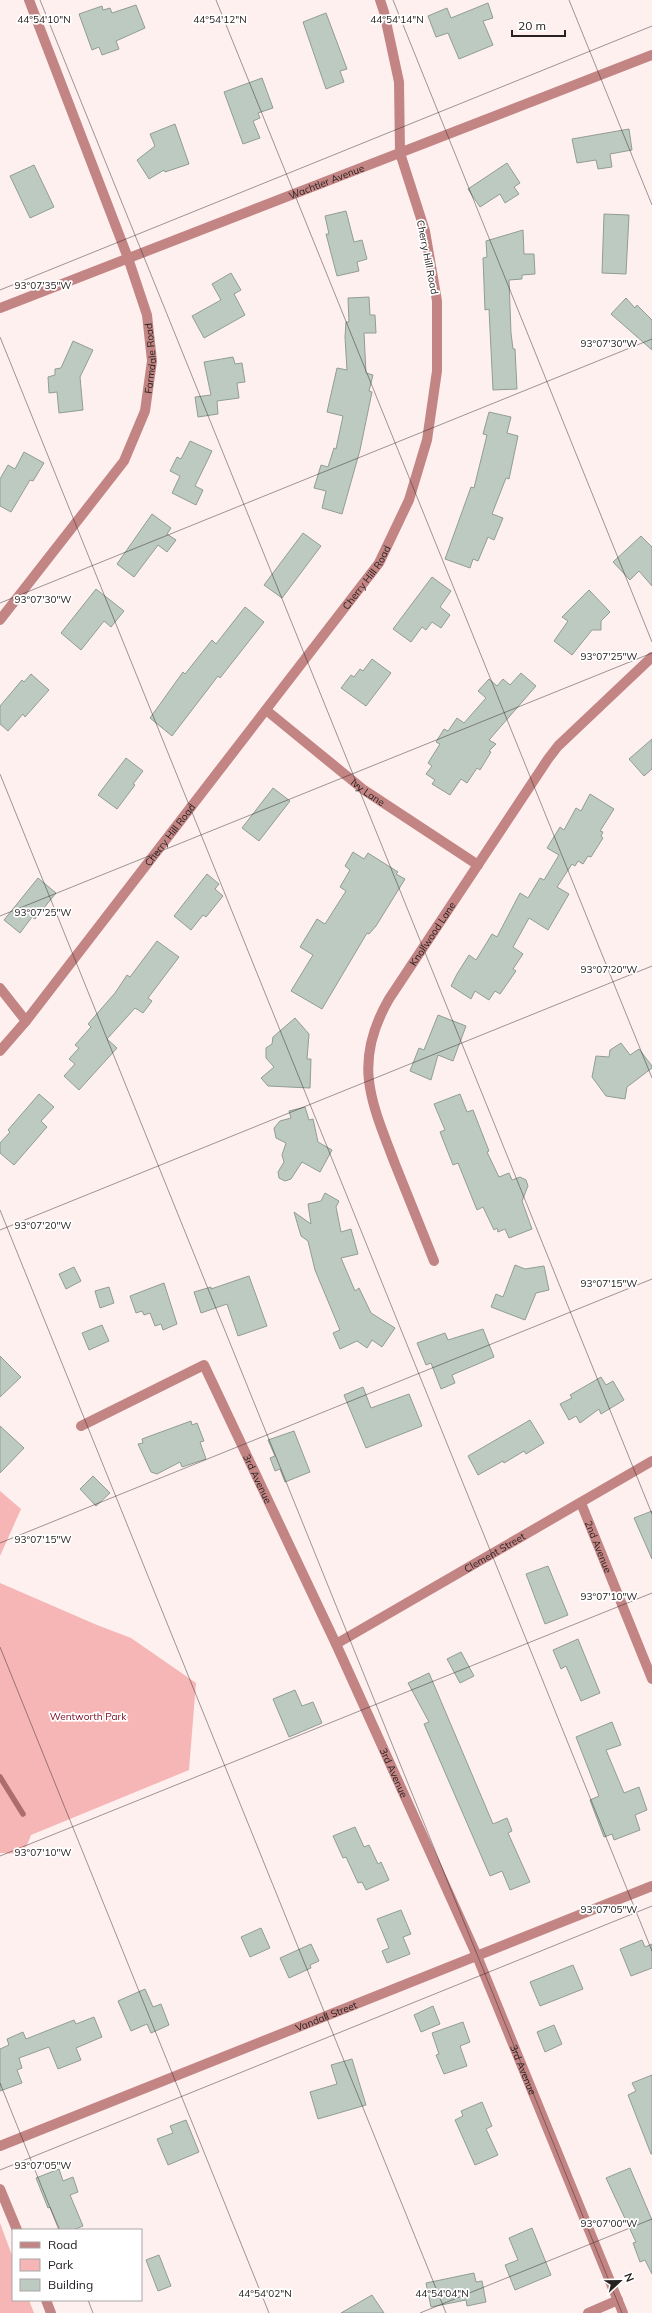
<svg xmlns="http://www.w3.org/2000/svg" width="652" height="2313" viewBox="0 0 652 2313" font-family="Mulish,sans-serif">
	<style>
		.green { fill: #f6b6b5 }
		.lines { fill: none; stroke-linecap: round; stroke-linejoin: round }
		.stream { stroke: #ae6c6d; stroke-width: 5.5 }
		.building { fill: #bdcac1; stroke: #909d95 }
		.minor { stroke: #c38584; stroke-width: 10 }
		.tertiary { stroke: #c38584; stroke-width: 10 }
		.ticks { fill: none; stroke: #272121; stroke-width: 1; stroke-opacity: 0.45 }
		.labels { text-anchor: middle; stroke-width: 3.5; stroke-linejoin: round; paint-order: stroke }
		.street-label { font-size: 10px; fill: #272121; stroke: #fff }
		.park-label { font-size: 10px; fill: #78061d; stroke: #fff }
		.ticks-label { font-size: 10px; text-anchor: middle; fill: #272121; stroke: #fff; stroke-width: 3.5; stroke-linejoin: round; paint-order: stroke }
	</style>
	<rect width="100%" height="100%" fill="#fff0f0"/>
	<g class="green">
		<path d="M0 1491 21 1509 0 1556Z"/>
		<path d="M0 1583 97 1625 131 1638 196 1683 189 1770 31 1835C24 1855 20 1854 0 1853Z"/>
		<path d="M0 2223 13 2258V2300H29L34 2313H0Z"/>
	</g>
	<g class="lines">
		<path class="stream" d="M0 1777 23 1814"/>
	</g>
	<g class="building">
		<path d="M488 3 493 18 483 21 493 45 459 59 448 33 436 37 428 16 447 8 451 18Z"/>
		<path d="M136 5 145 28 116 41 119 49 102 55 99 47 92 50 79 14 102 6 103 10 110 8 112 13Z"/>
		<path d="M326 13 347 69 340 71 344 82 326 89 303 22Z"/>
		<path d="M262 78 273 108 258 113 260 118 253 121 260 138 243 144 224 92Z"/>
		<path d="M175 124 189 164 165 172 164 170 149 179 137 160 155 146 150 134Z"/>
		<path d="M629 129 632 150 610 154 612 167 598 169 596 160 577 163 572 139Z"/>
		<path d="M507 163 520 183 514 187 519 194 505 203 500 194 480 207 468 189Z"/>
		<path d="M34 165 54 207 30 218 10 176Z"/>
		<path d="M346 211 354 242 362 240 367 259 357 262 359 271 337 276 326 234H329L325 216Z"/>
		<path d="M604 214 629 215 626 274 602 273Z"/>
		<path d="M523 230 524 254H534L535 274 522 275V279L509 280 511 333 513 349H515L517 389 493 390 489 309 485 310 483 258 487 257 486 241Z"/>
		<path d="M231 273 241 290 234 294 245 315 204 338 192 316 221 300 212 284Z"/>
		<path d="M369 297 370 315H375L376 333H364L366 373 373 375 369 391 372 392 360 450 342 514 322 508 326 491 314 488 321 465 328 467 334 448 336 449 343 416 327 412 337 368 347 370 345 337 346 322H349L348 298Z"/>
		<path d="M626 298 635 308 637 305 652 320V350L611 314Z"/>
		<path d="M73 341 93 350 80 377 83 410 59 413 57 392 49 393 48 377 55 375V369L61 368Z"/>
		<path d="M233 357 235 364 242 363 245 382 237 383 239 398 217 401 218 414 198 417 195 397 211 395 204 362Z"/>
		<path d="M489 412 511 417 507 433 518 436 509 479 506 478 492 514 503 518 494 540 488 537 478 561 473 559 470 568 445 559 471 487 474 488 487 435 483 434Z"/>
		<path d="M190 441 212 451 195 486 203 490 196 505 172 493 180 476 170 471 177 457 181 459Z"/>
		<path d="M24 452 44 463 33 481 30 480 11 512 0 506V479L8 465 15 469Z"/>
		<path d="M152 514 171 528 167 534 176 540 167 552 158 545 134 577 117 564Z"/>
		<path d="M303 533 321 546 282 598 264 585Z"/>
		<path d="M641 536 652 547V586L639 571 630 580 613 562Z"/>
		<path d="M432 577 451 591 440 607 450 615 441 628 432 622 426 630 422 627 411 642 393 629Z"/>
		<path d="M96 589 124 611 111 627 104 621 81 650 61 633Z"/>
		<path d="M589 590 610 612 601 621V630H592L572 655 554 641 568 621 562 617Z"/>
		<path d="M245 607 264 622 220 678 218 676 172 736 150 718 183 672 185 674 212 640 216 644Z"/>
		<path d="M372 659 391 673 366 706 341 688 351 675 354 677 360 669 363 671Z"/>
		<path d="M521 673 536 686 489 740 496 744 489 751 491 752 480 770 477 768 467 783 461 779 450 795 432 784 435 780 426 774 432 766 428 763 440 744 436 742 444 729 448 731 457 718 464 723 486 698 478 691 489 679 497 686 503 679 510 685Z"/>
		<path d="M31 674 49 690 25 717 23 714 8 731 0 724V706L22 680 24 682Z"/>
		<path d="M652 739V769L644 776 629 759Z"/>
		<path d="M126 758 143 771 133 784 135 785 117 809 98 795Z"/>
		<path d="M273 788 290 801 259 841 242 828Z"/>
		<path d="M590 794 614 809 600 831 603 832 601 836 603 838 591 857 588 856 583 864 578 861 575 866 572 864 557 887 569 894 548 930 529 918 513 947 523 954 513 969 516 971 500 994 495 991 489 1000 475 991 471 999 451 986 457 974 469 955 476 960 492 934 497 937 520 893 528 898 540 878 544 880 559 855 547 848 560 827 564 830 576 808 581 811Z"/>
		<path d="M353 852 364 859 368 853 398 872 396 874 405 879 376 926 369 934 367 933 322 1009 291 991 313 955 300 947 317 919 325 924 346 891 340 887 350 870 345 866Z"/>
		<path d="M207 874 219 884 215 889 223 896 206 917 203 915 191 930 174 916Z"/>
		<path d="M38 878 56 893 35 919 32 917 20 933 4 920Z"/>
		<path d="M157 941 179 957 148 998 152 1001 143 1013 135 1008 107 1039 117 1048 79 1090 64 1076 75 1064 69 1059 79 1048 75 1045 91 1027 88 1024 115 993 127 975 130 977Z"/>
		<path d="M438 1015 466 1026 453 1061 438 1055 431 1080 410 1071 419 1048 424 1050Z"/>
		<path d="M295 1018 309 1034 307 1059H311L310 1088 268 1086 261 1078 274 1067 266 1058V1048L272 1044 273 1037Z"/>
		<path d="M621 1043 630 1055 639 1049 652 1066V1068L627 1087 625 1099 606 1096 592 1077 596 1056 609 1057 610 1050Z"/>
		<path d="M39 1094 54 1107 41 1121 47 1127 14 1165 0 1153V1143L10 1132 8 1130Z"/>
		<path d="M460 1094 467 1112 473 1110 489 1151 487 1152 499 1177 509 1173 512 1180 520 1177 526 1180 528 1186 522 1201 532 1229 509 1238 505 1229 498 1232 497 1228 494 1230 483 1207 477 1210 458 1163 453 1165 440 1132 445 1130 434 1104Z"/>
		<path d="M305 1107 309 1120 313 1119 318 1142 332 1150 320 1172 302 1162 291 1179 285 1181 279 1178 278 1172 284 1162 282 1155 286 1143 276 1138 274 1128 280 1121 291 1118 289 1111Z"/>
		<path d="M325 1193 339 1201 336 1207 341 1232 351 1229 358 1254 341 1258 355 1291 359 1288 371 1313 395 1328 382 1347 372 1340 367 1348 357 1341 340 1349 333 1333 340 1330 315 1270 308 1241 301 1236 294 1212 311 1224 308 1204 321 1201Z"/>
		<path d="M515 1265 525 1269 544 1266 549 1290 536 1293 525 1320 491 1307 496 1294 503 1297Z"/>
		<path d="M74 1267 81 1281 66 1289 59 1274Z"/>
		<path d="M249 1276 267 1326 238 1336 227 1304 201 1313 194 1292 211 1287V1289Z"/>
		<path d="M164 1283 177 1324 163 1330 161 1324 155 1326 150 1313 144 1315 142 1311 136 1313 130 1296Z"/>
		<path d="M109 1287 114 1303 100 1308 95 1291Z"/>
		<path d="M102 1325 109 1341 89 1350 82 1333Z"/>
		<path d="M483 1329 494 1357 452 1375 455 1383 441 1389 431 1363 426 1365 417 1343 445 1333 448 1340Z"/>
		<path d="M0 1356 21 1377 0 1397Z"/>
		<path d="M601 1377 606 1385 613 1381 624 1400 601 1414 599 1409 580 1423 576 1416 569 1420 560 1404 572 1398 570 1395Z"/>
		<path d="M363 1387 371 1408 409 1394 422 1426 366 1448 344 1395Z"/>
		<path d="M530 1420 544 1443 526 1454 524 1451 504 1463 503 1461 478 1475 468 1456Z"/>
		<path d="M191 1421 192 1425 197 1423 204 1441 200 1442 206 1459 182 1467 180 1462 157 1474 151 1472 138 1444 143 1443 142 1439Z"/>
		<path d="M0 1426 24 1448 0 1473Z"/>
		<path d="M294 1431 310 1472 285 1482 280 1469 275 1471 270 1458 275 1456 268 1440Z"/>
		<path d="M93 1476 110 1493 96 1506 80 1489Z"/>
		<path d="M652 1511V1559L634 1518Z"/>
		<path d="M548 1566 568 1615 545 1624 526 1574Z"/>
		<path d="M578 1639 600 1693 581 1701 566 1666 561 1669 553 1650Z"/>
		<path d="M461 1652 474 1676 460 1683 447 1659Z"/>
		<path d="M429 1673 493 1824 507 1818 512 1831 508 1833 530 1882 510 1890 502 1871 490 1876 424 1724 429 1722 408 1683Z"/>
		<path d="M295 1690 302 1706 313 1702 322 1723 289 1737 273 1699Z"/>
		<path d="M612 1722 621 1745 606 1750 624 1793 639 1787 647 1810 635 1815 640 1830 614 1840 612 1834 604 1837 590 1800 599 1796 576 1737Z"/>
		<path d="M355 1827 364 1847 369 1845 378 1864 381 1862 389 1880 366 1890 362 1882 358 1883 346 1857 343 1858 333 1836Z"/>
		<path d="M401 1910 411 1934 403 1937 410 1954 387 1963 382 1951 389 1948 377 1919Z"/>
		<path d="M261 1928 270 1948 250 1957 241 1937Z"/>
		<path d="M642 1940 645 1947 652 1944V1968L631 1976 620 1949Z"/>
		<path d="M311 1944 319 1961 310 1965 311 1968 289 1978 280 1958Z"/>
		<path d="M573 1965 583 1989 540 2006 530 1982Z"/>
		<path d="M145 1989 153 2007 161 2004 169 2025 151 2033 147 2024 131 2031 118 2001Z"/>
		<path d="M433 2006 440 2024 421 2032 414 2015Z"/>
		<path d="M94 2017 102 2037 76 2048 81 2060 58 2069 49 2047 19 2058 22 2068 17 2070 22 2083 0 2091V2049L9 2045 7 2039 23 2032 26 2039 74 2020 76 2024Z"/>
		<path d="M463 2022 470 2042 460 2046 467 2066 444 2074 436 2055 439 2054 432 2033Z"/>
		<path d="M554 2025 562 2044 545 2052 537 2032Z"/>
		<path d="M352 2059 366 2105 318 2119 310 2092 337 2084 331 2065Z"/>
		<path d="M652 2075V2154H651L628 2095 636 2091 632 2083Z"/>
		<path d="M482 2102 492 2126 486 2129 498 2155 475 2165 455 2120 463 2116 461 2111Z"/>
		<path d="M186 2120 199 2152 168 2165 157 2139 173 2133 170 2126Z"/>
		<path d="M630 2168 652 2220V2274L645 2260 640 2262 633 2243 636 2242 606 2178Z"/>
		<path d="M59 2169 63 2181 73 2177 78 2192 70 2195 83 2226 73 2230H60L50 2207 48 2208 36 2178Z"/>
		<path d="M532 2228 551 2275 515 2290 505 2265 518 2260 509 2238Z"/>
		<path d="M159 2255 171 2286 158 2291 146 2260Z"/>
		<path d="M474 2273 476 2282 482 2281 486 2302 467 2306 466 2300 431 2307 426 2283Z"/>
		<path d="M372 2295 384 2313H341Z"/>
	</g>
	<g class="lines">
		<g class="minor">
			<path id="s1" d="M0 620 124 461 145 411 152 361 147 315 128 258 29 0"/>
			<path id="s2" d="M266 710 364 790 478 865"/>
			<path d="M0 988 26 1021"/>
			<path id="s3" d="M0 1051 26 1021 379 563 409 500 427 440 437 371V301L425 231 400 153 399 82 384 12 380 0"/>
			<path id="s4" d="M434 1261C421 1229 408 1196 395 1164 371 1101 352 1063 389 999L548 759 558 746 652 657"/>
			<path id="s5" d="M81 1426 204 1365 336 1644 477 1956 623 2313"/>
			<path id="s6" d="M581 1503 652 1679"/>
			<path id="s7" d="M336 1644 652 1461"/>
			<path id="s8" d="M0 2146 652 1886"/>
			<path d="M0 2189 17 2230"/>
			<path d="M46 2300 51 2313"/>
			<path d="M588 2313 618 2300"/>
		</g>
		<path class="tertiary" id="s9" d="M0 308 652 55"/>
	</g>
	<path class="ticks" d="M40 0 652 1514M216 0 652 1078M393 0 652 642M569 0 652 205M0 290 652 26M0 337 652 1951M0 603 652 339M0 774 622 2313M0 916 652 653M0 1210 446 2313M0 1230 652 966M0 1543 652 1279M0 1647 269 2313M0 1856 652 1593M0 2083 59 2230M0 2170 652 1906M88 2300 93 2313M420 2313 652 2219"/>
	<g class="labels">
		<g class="street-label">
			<text dy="4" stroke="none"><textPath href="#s9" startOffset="350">Wachtler Avenue</textPath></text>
			<text transform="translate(428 257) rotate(79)" y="4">Cherry Hill Road</text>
			<text dy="4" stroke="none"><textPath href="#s1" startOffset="309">Farmdale Road</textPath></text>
			<text dy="4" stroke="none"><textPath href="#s3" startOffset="599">Cherry Hill Road</textPath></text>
			<text dy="4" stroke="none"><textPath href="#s2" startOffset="131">Ivy Lane</textPath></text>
			<text dy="4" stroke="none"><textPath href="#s3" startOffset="275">Cherry Hill Road</textPath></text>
			<text dy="4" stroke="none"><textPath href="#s4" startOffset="356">Knollwood Lane</textPath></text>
			<text dy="4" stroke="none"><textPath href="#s5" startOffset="263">3rd Avenue</textPath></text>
			<text dy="4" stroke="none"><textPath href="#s6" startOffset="47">2nd Avenue</textPath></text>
			<text dy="4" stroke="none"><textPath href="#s7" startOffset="183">Clement Street</textPath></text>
			<text dy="4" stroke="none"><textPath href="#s5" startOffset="587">3rd Avenue</textPath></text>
			<text dy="4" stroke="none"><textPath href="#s8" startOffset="351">Vandall Street</textPath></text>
			<text dy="4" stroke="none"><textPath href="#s5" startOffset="911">3rd Avenue</textPath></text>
		</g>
		<g class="park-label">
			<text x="88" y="1720">Wentworth Park</text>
		</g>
	</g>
	<g class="ticks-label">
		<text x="44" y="23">44°54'10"N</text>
		<text x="220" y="23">44°54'12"N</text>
		<text x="397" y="23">44°54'14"N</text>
		<text x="43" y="289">93°07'35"W</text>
		<text x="609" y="347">93°07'30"W</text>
		<text x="43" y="603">93°07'30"W</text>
		<text x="609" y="660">93°07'25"W</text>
		<text x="43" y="916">93°07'25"W</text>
		<text x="609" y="973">93°07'20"W</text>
		<text x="43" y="1229">93°07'20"W</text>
		<text x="609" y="1287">93°07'15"W</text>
		<text x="43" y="1543">93°07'15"W</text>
		<text x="609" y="1600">93°07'10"W</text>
		<text x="43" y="1856">93°07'10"W</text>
		<text x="609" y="1913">93°07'05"W</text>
		<text x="43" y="2169">93°07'05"W</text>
		<text x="609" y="2227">93°07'00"W</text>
		<text x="265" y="2297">44°54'02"N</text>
		<text x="442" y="2297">44°54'04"N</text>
	</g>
	<rect x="12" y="2229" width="130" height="72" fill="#ffffff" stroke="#a9a6a6"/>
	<rect x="20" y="2242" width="20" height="6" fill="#c38584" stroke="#a9a6a6"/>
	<text x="48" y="2249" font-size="12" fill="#272121">Road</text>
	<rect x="20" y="2259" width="20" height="12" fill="#f6b6b5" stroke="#a9a6a6"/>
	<text x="48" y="2269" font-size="12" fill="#272121">Park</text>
	<rect x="20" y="2279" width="20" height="12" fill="#bdcac1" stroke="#a9a6a6"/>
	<text x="48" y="2289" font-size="12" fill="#272121">Building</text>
	<g transform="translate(620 2281) rotate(68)" stroke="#ffffff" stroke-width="3" paint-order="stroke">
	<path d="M0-3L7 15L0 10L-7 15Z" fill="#272121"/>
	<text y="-6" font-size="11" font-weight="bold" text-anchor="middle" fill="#272121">N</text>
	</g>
	<path d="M512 30v6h53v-6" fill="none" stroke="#272121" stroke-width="2"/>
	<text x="518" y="30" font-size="12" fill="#272121" stroke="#ffffff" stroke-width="3" paint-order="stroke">20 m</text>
</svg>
